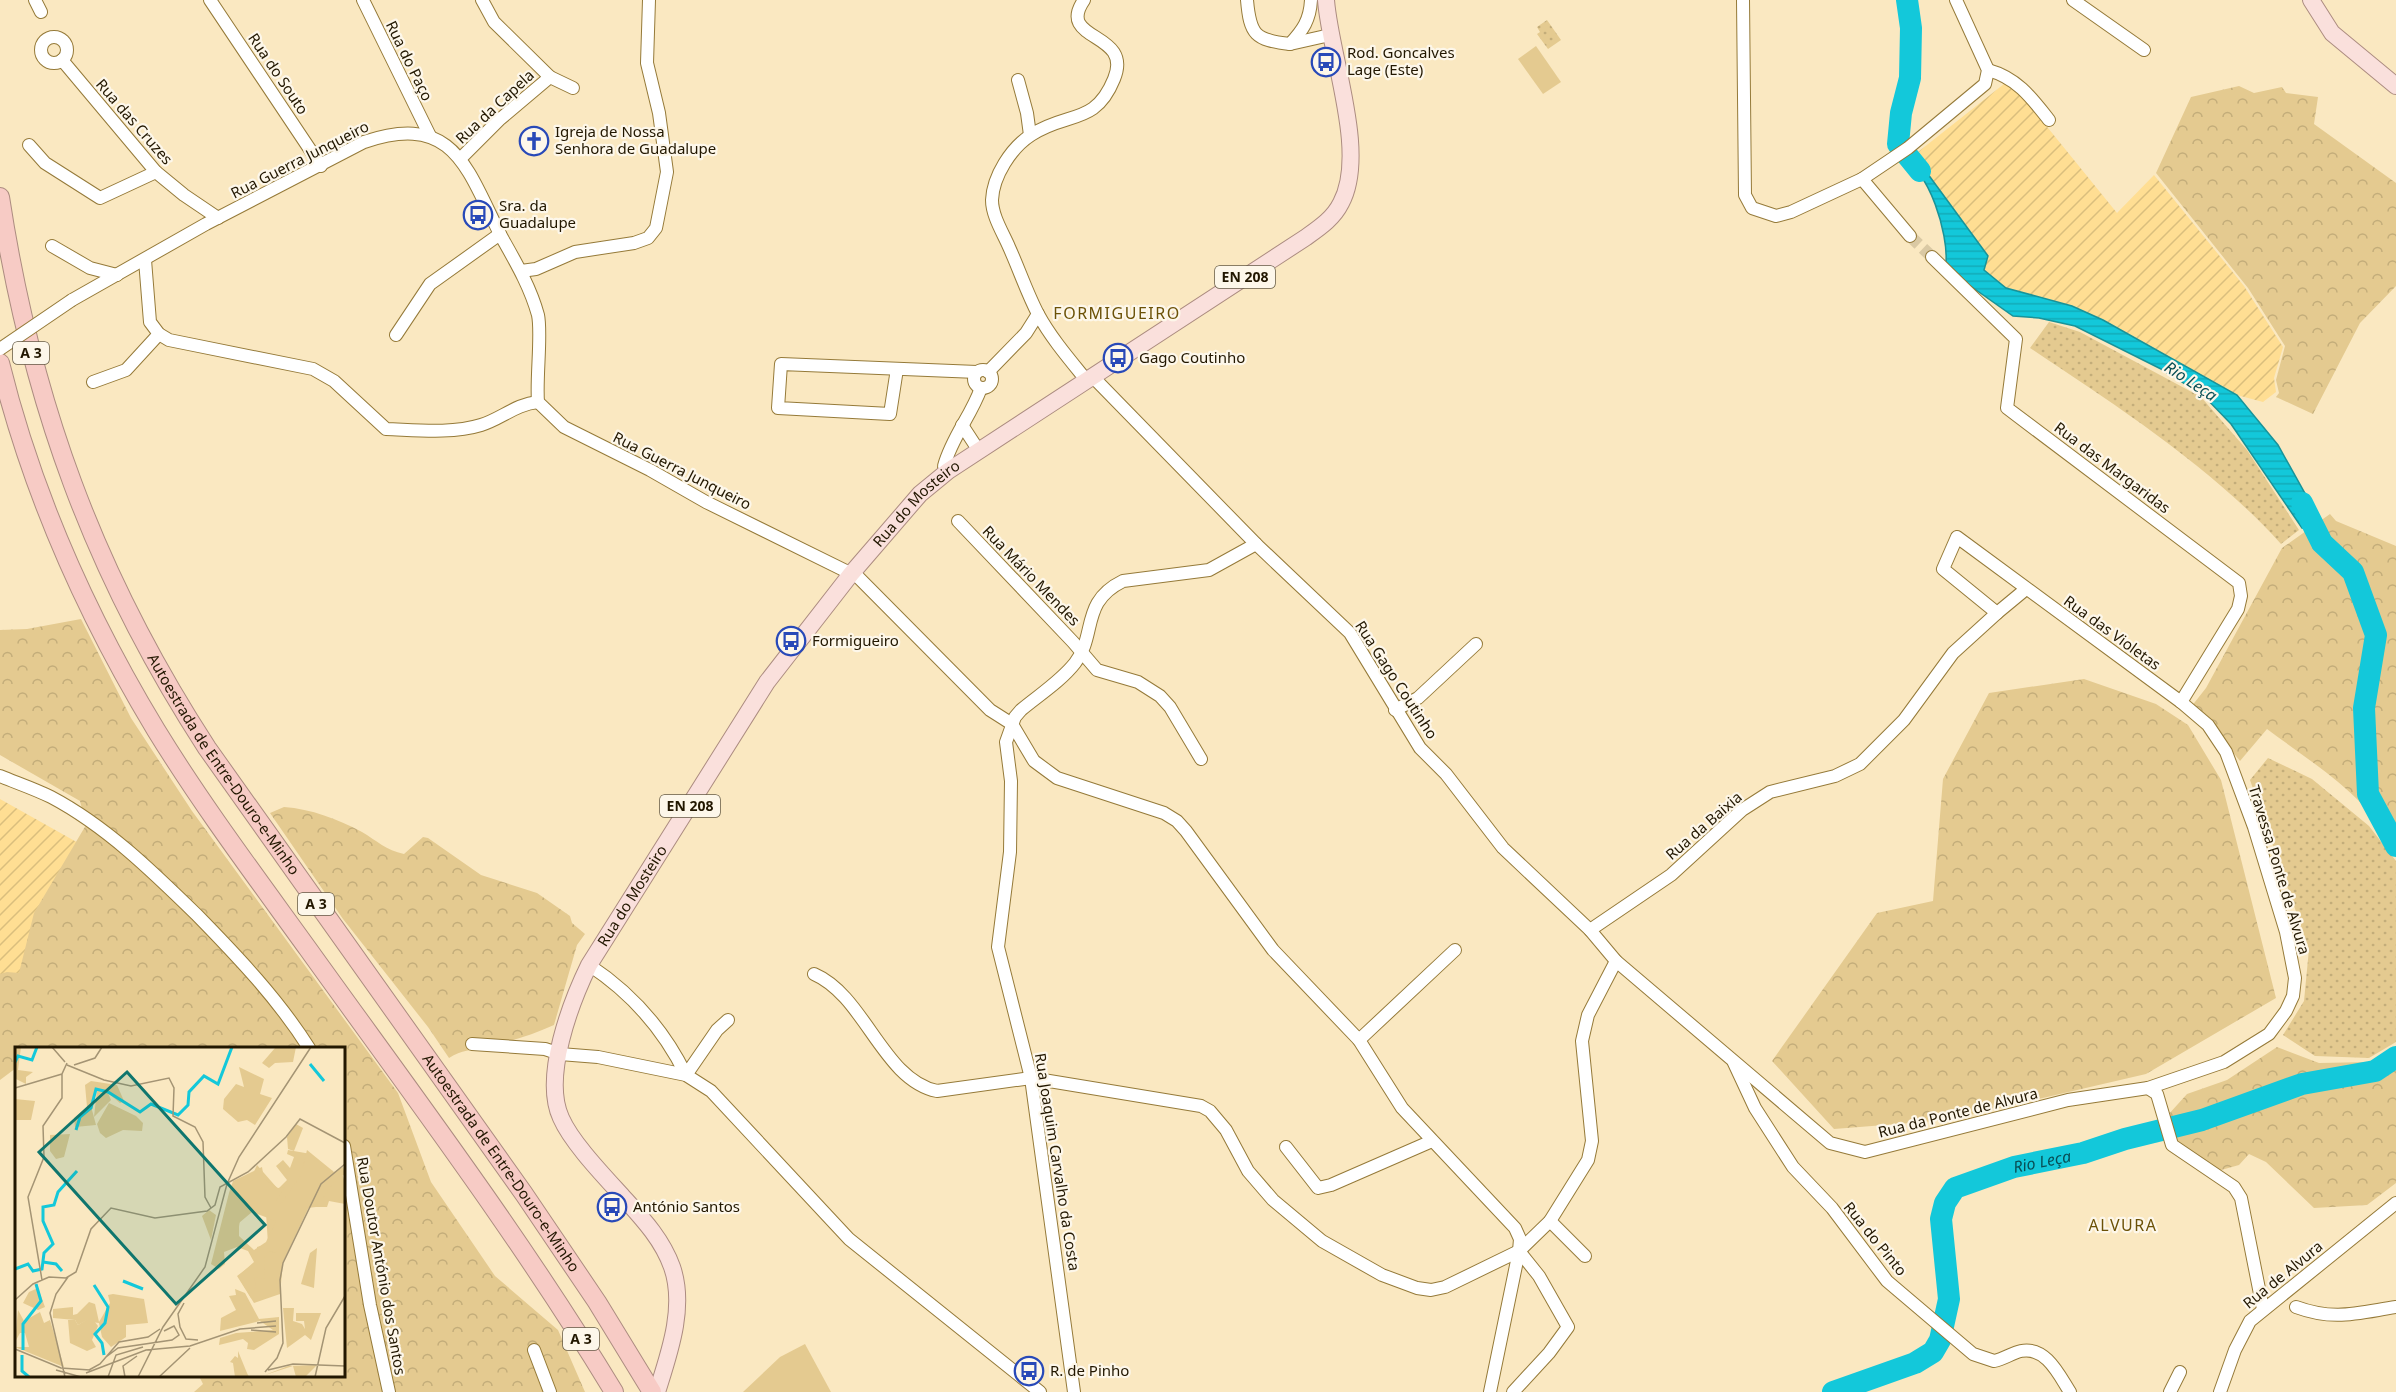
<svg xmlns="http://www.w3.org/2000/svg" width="2396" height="1392" viewBox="0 0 2396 1392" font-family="'Noto Sans',sans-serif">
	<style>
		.industrial { fill: url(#industrial-furrows) }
		.grass { fill: #e4ca90 }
		.forest { fill: url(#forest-crowns) }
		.park { fill: url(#park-dots) }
		.water { fill: url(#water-rules); stroke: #189399; stroke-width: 1.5 }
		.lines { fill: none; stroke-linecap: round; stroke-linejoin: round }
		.river { stroke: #13c8da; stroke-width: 22 }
		.minor-tunnel { stroke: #dac9a4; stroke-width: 12; stroke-dasharray: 12 6; stroke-linecap: butt }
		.minor-casing { stroke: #957a39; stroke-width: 14 }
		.major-casing { stroke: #ac8c80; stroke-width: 18 }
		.highway-casing { stroke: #ac8c80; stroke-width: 20 }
		.minor { stroke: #fff; stroke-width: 12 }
		.major { stroke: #fae0dc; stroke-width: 16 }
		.highway { stroke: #f7cbc5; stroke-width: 18 }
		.minor-bridge-casing { stroke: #957a39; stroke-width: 14; stroke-linecap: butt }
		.minor-bridge { stroke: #fff; stroke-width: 12 }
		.labels { text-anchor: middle; stroke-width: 4.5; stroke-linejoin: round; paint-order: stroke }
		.shield { fill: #fdf7ea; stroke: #645a46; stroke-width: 1.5 }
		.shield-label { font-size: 14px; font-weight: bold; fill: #221700 }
		.poi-label { font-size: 15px; fill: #221700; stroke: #fdf7ea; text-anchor: start }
		.street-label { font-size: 15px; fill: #221700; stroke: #fdf7ea }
		.neighbourhood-label { font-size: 16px; letter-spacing: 1.5px; fill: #6c5207; stroke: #fdf7ea }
		.water-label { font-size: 16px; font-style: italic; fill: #084e55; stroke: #fdf7ea }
		.inset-river { fill: none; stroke: #13c8da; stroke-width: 3 }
		.inset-road { fill: none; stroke: #a49474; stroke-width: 1.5 }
		.view { fill: #0f766e; fill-opacity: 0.15; stroke: #0f766e; stroke-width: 3 }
		.inset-edge { fill: none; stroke: #221700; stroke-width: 3 }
	</style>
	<defs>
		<pattern id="industrial-furrows" width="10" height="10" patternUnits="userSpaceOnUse" patternTransform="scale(1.5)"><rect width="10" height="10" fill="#ffde93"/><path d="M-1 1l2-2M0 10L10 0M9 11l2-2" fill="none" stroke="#dabe7d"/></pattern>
		<pattern id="forest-crowns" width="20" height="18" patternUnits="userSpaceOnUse" patternTransform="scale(1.5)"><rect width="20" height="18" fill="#e4ca90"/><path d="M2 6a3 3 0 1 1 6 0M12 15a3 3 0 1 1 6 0" fill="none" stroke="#c3ad7a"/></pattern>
		<pattern id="park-dots" width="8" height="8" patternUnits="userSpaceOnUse" patternTransform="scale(1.5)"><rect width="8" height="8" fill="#e4ca90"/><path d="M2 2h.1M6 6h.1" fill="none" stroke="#c3ad7a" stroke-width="1.8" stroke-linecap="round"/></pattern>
		<pattern id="water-rules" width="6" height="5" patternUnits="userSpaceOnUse" patternTransform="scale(1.5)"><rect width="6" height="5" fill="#13c8da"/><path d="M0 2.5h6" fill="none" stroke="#12abb9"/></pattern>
	</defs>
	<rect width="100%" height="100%" fill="#fae8c1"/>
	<g class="industrial">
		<path d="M2009 80 2117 213 2154 175 2244 286 2283 347 2274 378 2276 392 2263 402 2237 395 2103 320 2072 306 2006 288 1984 270 1988 256 1913 156Z"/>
		<path d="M0 799 89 849 0 1029Z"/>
	</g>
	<g class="grass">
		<path d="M1536 46 1561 82 1543 94 1518 59Z"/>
		<path d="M805 1344 831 1392H743L780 1357Z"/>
	</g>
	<g class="forest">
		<path d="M2239 86 2254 93 2282 87 2286 93 2318 97 2314 124 2396 183V286L2360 323 2313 414 2276 397 2279 393 2276 380 2285 346 2248 288 2156 173 2191 97Z"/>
		<path d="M2330 514 2336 521 2396 546V850C2381 837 2376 818 2363 805 2335 776 2299 753 2267 729L2240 761 2211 725 2191 707 2206 688 2282 548Z"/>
		<path d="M81 619 131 718 192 811 398 1093 431 1182 495 1276 558 1330 585 1392H194L203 1384 199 1376H344V1048H16V1068L0 1080V974L7 972 19 973 34 913 86 825 80 801 0 755V630L27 629Z"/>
		<path d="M2084 679 2156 704 2188 725 2221 780 2276 998 2146 1074 1948 1120 1834 1129 1772 1061 1877 913 1933 901 1943 779 1989 693Z"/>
		<path d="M284 807C311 809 338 819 362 832 377 841 386 850 404 854L423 837 428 838 481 875 537 893 570 916 572 923 585 934 577 945 554 1025C532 1035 509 1042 485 1047 471 1050 462 1050 449 1058L428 1027 343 919 270 813Z"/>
		<path d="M2396 1046V1183L2367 1205 2314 1208 2266 1162 2249 1154 2239 1165 2214 1172 2175 1144 2168 1115 2187 1094 2227 1080 2277 1047 2319 1063 2371 1062Z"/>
	</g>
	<g class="park">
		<path d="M1547 20 1561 40 1548 49 1537 34 1540 32 1537 27Z"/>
		<path d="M2049 322 2080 332 2201 397 2247 450 2299 530 2281 544C2214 469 2114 404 2030 348Z"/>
		<path d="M2268 758 2312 779 2369 826 2396 861V1042L2369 1058 2315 1056 2283 1035 2304 1001 2309 949 2250 780Z"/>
	</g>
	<path class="water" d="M1911 151 1988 256 1984 270 2006 288 2072 306 2103 320 2237 395 2278 445 2326 531 2302 528 2231 424 2203 395 2161 369 2075 326 2039 318 2013 316 1969 285 1946 262C1948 234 1930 170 1901 159Z"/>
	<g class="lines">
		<g class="river">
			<path d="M1907 0 1911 28 1910 78 1901 113 1898 144 1920 171"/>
			<path d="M2302 503 2322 543 2353 572 2376 635 2364 708 2368 794 2396 846"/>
			<path id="s1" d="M1833 1392 1915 1363 1933 1352 1940 1340 1949 1299 1941 1219 1945 1203 1955 1188 2014 1167 2083 1153 2125 1139 2202 1120 2302 1084 2375 1071 2396 1057"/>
		</g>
		<path class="minor-tunnel" d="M1910 236 1932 257"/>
		<g class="minor-casing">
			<g id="minor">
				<path d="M35 0 41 12"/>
				<path d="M210 0 321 166"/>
				<path d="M363 0 430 136"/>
				<path d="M1084 0C1055 42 1134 31 1114 79 1095 126 1067 111 1031 135 1011 148 993 176 992 200 992 216 1003 233 1009 247 1019 269 1027 293 1038 314 1051 338 1070 360 1087 381"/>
				<path d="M1247 0C1250 35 1255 40 1290 44 1303 30 1310 20 1311 0"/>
				<path d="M1743 0 1745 195 1752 208 1776 216 1791 212 1862 179 1908 148 1985 84 1988 70 1956 0"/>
				<path d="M2073 0 2144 50"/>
				<circle cx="54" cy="50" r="13"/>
				<path d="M1290 44 1330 35"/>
				<path d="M62 60 156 172 184 195 218 218"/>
				<path d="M1988 70C2017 78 2031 97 2049 120"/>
				<path d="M550 77 573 88"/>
				<path d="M1018 80 1027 113 1030 135"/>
				<path d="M29 145 45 163 100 198 156 172"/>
				<path d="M460 159 499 120 550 77 494 22 482 0"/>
				<path d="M1862 179 1910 236"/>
				<path d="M52 246 90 268 117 275"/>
				<path d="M1932 257 2016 339 2007 408 2239 583 2241 596 2238 609 2181 702"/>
				<path d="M145 260 150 322 159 334 169 340 313 369 334 381 386 429C416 430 452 434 481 425 501 419 516 404 538 402"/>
				<path d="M521 271 536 269 575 252 634 243 648 238 656 228 667 172 659 113 647 63 649 0"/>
				<path d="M72 300 206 224 364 142C455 111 467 170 501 236 515 261 530 286 538 315 542 333 536 378 538 402L564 427 650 470 706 502 858 577 990 710 1012 724 1034 761 1057 778 1164 813 1177 821 1186 831 1273 950 1359 1040 1402 1108 1515 1228 1520 1239 1519 1251 1490 1392"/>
				<path d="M396 335 430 284 500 234"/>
				<path d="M897 369 890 414 778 408 781 364 977 372"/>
				<circle cx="983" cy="379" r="9"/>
				<path d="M988 372 1026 333 1038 314"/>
				<path d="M1093 377 1256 544 1350 633 1420 748 1446 774 1503 848 1590 930 1616 961 1830 1143 1865 1152 2068 1100 2148 1088 2224 1062 2269 1034 2286 1011 2293 996 2295 978 2286 932 2254 827 2226 752 2208 725 2181 702 1957 537 1943 569 1997 613 2026 589"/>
				<path d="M93 382 126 370 159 334"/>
				<path d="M962 425 979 451"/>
				<path d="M948 471 944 466C952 437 971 416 981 388"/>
				<path d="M958 521 1073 642 1097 670 1138 682 1160 696 1170 707 1201 759"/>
				<path d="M1395 710 1418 698 1476 644"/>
				<path d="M0 776C17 783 35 789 51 797 106 826 153 872 197 915 238 957 278 999 309 1048"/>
				<path d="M1590 930 1671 875 1742 810 1770 792 1835 776 1860 764 1904 720 1953 653 1997 613"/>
				<path d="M589 965C630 992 664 1030 686 1075L717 1030 728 1020"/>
				<path d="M814 974C865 996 883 1080 937 1091L1031 1078 1201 1106 1210 1111 1226 1130 1248 1171 1273 1200 1322 1241 1382 1275 1417 1288 1431 1290 1445 1287 1519 1251 1550 1221 1588 1160 1592 1141 1582 1041 1588 1015 1616 961"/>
				<path d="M1359 1040 1455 950"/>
				<path d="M472 1044 545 1049 560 1054 598 1057 686 1075 711 1091 849 1239 1040 1392"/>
				<path d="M1734 1063 1755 1108 1793 1167 1832 1208 1887 1281 1973 1354 1994 1361C2004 1359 2012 1353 2021 1351 2046 1346 2059 1375 2070 1392"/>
				<path d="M2148 1088 2157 1094 2172 1145 2234 1187 2241 1198 2263 1309"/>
				<path d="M344 1146 370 1305 389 1392"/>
				<path d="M1286 1147 1318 1188 1331 1185 1432 1141"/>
				<path d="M1550 1221 1585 1256"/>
				<path d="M2296 1307C2334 1321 2357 1313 2396 1307"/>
				<path d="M534 1350 550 1392"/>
				<path d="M1074 1392 1031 1078 998 947 1010 852 1011 781 1006 742 1015 717 1021 710C1039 695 1061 681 1075 663 1097 635 1080 602 1123 581L1209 570 1256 544"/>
				<path d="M1513 1392 1549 1353 1568 1327 1539 1276 1519 1251"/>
				<path d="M2170 1392 2180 1372"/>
				<path d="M2220 1392 2235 1350 2250 1321 2396 1203"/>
			</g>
		</g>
		<g class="major-casing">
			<g id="major">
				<path d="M2311 0 2332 33 2396 86"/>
				<path id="s2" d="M657 1392C669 1354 686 1307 672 1267 662 1239 642 1218 623 1197 604 1176 572 1143 561 1118 542 1077 571 1002 589 965L767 682 851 574 920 494 948 471 1305 238C1319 228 1333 219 1341 203 1368 153 1330 56 1326 0"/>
			</g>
		</g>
		<g class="highway-casing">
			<g id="highway">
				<path id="s3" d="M0 197C31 401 94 574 207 748L524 1194 597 1302 652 1392"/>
				<path d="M0 363C32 493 87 616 156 730 202 805 256 877 308 949 412 1094 521 1238 614 1392"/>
			</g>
		</g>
		<use href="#minor" class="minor"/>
		<use href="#major" class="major"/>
		<use href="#highway" class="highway"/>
		<g class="minor-bridge-casing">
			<path id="minor-bridge" d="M0 349 72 300"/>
		</g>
		<use href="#minor-bridge" class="minor-bridge"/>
	</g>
	<defs>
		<g id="bus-ring" transform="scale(1.5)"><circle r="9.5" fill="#fdf7ea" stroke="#2849b8" stroke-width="1.5"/><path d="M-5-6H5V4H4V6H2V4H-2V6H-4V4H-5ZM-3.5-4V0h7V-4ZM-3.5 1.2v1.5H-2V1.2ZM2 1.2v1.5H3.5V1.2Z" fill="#2849b8"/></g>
		<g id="church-ring" transform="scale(1.5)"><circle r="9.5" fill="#fdf7ea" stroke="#2849b8" stroke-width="1.5"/><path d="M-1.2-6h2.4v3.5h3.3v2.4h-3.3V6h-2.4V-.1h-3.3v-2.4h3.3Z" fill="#2849b8"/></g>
	</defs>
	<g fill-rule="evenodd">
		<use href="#bus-ring" x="1326" y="62"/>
		<use href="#church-ring" x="534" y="141"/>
		<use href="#bus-ring" x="478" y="215"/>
		<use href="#bus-ring" x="1118" y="358"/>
		<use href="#bus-ring" x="791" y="641"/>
		<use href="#bus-ring" x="612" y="1207"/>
		<use href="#bus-ring" x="1029" y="1371"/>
	</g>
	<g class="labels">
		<g class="shield">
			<rect x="1215" y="266" width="60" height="22" rx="4.5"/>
			<rect x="13" y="342" width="36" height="22" rx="4.5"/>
			<rect x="660" y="795" width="60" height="22" rx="4.5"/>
			<rect x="298" y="893" width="36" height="22" rx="4.5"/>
			<rect x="563" y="1328" width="36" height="22" rx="4.5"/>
		</g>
		<g class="shield-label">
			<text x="1245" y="282">EN 208</text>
			<text x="31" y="358">A 3</text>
			<text x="690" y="811">EN 208</text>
			<text x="316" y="909">A 3</text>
			<text x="581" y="1344">A 3</text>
		</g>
		<g class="poi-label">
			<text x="1347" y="58">Rod. Goncalves<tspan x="1347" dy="17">Lage (Este)</tspan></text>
			<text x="555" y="137">Igreja de Nossa<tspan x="555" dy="17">Senhora de Guadalupe</tspan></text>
			<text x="499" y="211">Sra. da<tspan x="499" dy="17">Guadalupe</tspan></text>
			<text x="1139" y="363">Gago Coutinho</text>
			<text x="812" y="646">Formigueiro</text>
			<text x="633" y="1212">António Santos</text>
			<text x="1050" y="1376">R. de Pinho</text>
		</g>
		<g class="street-label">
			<text transform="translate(409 61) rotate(64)" y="5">Rua do Paço</text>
			<text transform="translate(278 74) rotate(56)" y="5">Rua do Souto</text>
			<text transform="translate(495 107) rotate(-43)" y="5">Rua da Capela</text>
			<text transform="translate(134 122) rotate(49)" y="5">Rua das Cruzes</text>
			<text transform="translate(300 160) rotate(-27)" y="5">Rua Guerra Junqueiro</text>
			<text transform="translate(2112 468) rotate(37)" y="5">Rua das Margaridas</text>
			<text transform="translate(682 471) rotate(27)" y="5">Rua Guerra Junqueiro</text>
			<text dy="5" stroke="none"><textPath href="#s2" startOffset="1042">Rua do Mosteiro</textPath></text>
			<text transform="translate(1031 576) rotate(46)" y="5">Rua Mário Mendes</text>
			<text transform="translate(2112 633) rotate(36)" y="5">Rua das Violetas</text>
			<text transform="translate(1396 680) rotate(57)" y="5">Rua Gago Coutinho</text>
			<text dy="5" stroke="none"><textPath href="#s3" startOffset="616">Autoestrada de Entre-Douro-e-Minho</textPath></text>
			<text transform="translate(1704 826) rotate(-41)" y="5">Rua da Baixia</text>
			<text transform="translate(2279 870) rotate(73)" y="5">Travessa Ponte de Alvura</text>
			<text dy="5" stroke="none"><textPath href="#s2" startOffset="556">Rua do Mosteiro</textPath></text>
			<text transform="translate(1958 1113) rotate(-14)" y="5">Rua da Ponte de Alvura</text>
			<text transform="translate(1057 1162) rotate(81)" y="5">Rua Joaquim Carvalho da Costa</text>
			<text dy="5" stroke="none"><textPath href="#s3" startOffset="1102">Autoestrada de Entre-Douro-e-Minho</textPath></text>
			<text transform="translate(1875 1239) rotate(51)" y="5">Rua do Pinto</text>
			<text transform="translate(381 1266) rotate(80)" y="5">Rua Doutor António dos Santos</text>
			<text transform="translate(2283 1275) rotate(-39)" y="5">Rua de Alvura</text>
		</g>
		<g class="neighbourhood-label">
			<text x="1117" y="319">FORMIGUEIRO</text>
			<text x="2123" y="1231">ALVURA</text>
		</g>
		<g class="water-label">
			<text transform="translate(2191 381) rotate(33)" y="6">Rio Leça</text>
			<text dy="6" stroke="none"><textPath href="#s1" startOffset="370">Rio Leça</textPath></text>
		</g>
	</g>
	<g transform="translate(15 1047)">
		<rect width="330" height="330" fill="#fae8c1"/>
		<path d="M273 103 296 107 308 120 318 124 301 145 268 215 265 247 239 256 222 229 242 214V200L253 197 251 166 236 165 225 173 222 193 211 186 242 118 263 142 272 133 261 119 268 113 275 121 279 110 272 107ZM325 121 330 135V157L314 154 312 160H296L317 127ZM23 241 30 260 23 263 8 256 14 245ZM220 242 230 246 244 272 264 270V287L239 303 232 302 233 296 228 292 204 298 205 291 221 286 258 283 245 274 205 284 206 271 221 263 214 249 221 248ZM279 261 278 274 287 277 290 282 289 274H281V266H306L296 293 290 288 272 301 268 261ZM3 263 9 274 25 265 29 276 35 273 49 320 0 300H14L10 286H5L0 295ZM76 270 83 279 77 293 81 300 72 304 55 296 53 273H60L63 278ZM223 304 232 326 234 330H220L218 316 215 315 220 309 223 311ZM302 318 291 329 281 330 278 319 250 328 273 319Z" fill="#e4ca90"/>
		<path d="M0 0H6L3 23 18 25 11 30V37L1 32ZM281 0 278 15 260 16 254 21 247 16 260 1ZM224 20 249 32 245 47 257 51 240 78 232 73 223 75 208 62 209 52 221 37 229 40ZM76 34 102 38 109 54 105 56 93 46 80 43 77 63 81 78 60 80 59 71 72 60 70 38ZM0 52 20 54 16 73H0ZM94 56 121 69 128 76 127 84 108 83 91 91 85 86 82 77ZM55 87 49 110 41 112 35 104V88ZM292 103 319 125 328 120 330 128 324 129 301 160 292 161 274 199 264 201 261 206 254 204 249 211 250 232 239 230 241 239 236 251 223 229 239 215 233 204 222 200 209 205 210 217 204 222 196 217 214 146 218 134 247 120 249 132 263 141 270 140 261 154 266 157 286 128ZM237 165 261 174 251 195 239 203 224 189V176ZM194 163 201 168 196 193 187 169ZM98 247 129 252 133 276 111 278V290L96 300 87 290 84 276 76 275V271L63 278 60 273 38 271V262L58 260V268L62 267 74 255 80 257 84 275 95 256 93 248Z" fill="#e4ca90" fill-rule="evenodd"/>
		<path d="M281 77 288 81 279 104 273 102 272 90Z" fill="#e4ca90"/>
		<path d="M82 43 93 46 96 53 79 70ZM302 201 299 241 286 237 295 206Z" fill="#e4ca90"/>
		<path class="inset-river" d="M0 15 3 9 17 13 22 0M295 17 309 34M61 83 65 70 76 61 81 42 93 45 125 65 136 57 163 68 173 58 174 45 189 29 203 37 217 0M28 215 41 217 47 224M0 222 13 217 18 224 27 222 29 206 38 197 28 174V160L39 158 43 145 62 124M108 234 128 242M79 238 93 260 90 276 80 287 87 296 89 308M8 303V277L26 254 21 237M7 308V324L14 330"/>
		<path class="inset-road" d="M37 0 50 15M52 18 89 33 116 39 154 31 159 41 158 69 180 80 188 95 190 150 196 161M59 18 80 11 87 0M0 41 47 27M27 233 13 150 29 110 28 79 47 51V27L52 16M0 253 18 237 34 230 51 231 61 225 76 182 96 161 140 171 192 164 200 158 205 140 233 125 271 90 285 72 330 96M169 256 163 267 165 280 171 292 183 293M242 276 261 274M236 283 261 285M0 302 46 321 75 323M91 310 103 301 157 293 164 288 159 279 149 284M41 323 66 330M74 323 85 317 104 295 133 290 145 282M253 323 278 317 330 319M250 325 262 311 268 296 265 233 268 216 306 137 330 117M71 326 131 303 175 299 225 282 261 279M50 330 35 266 41 247 53 230M93 330 101 308 128 300M110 330 108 319 122 309M123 330 148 280 190 220 212 137 224 110 296 0M144 330 175 301M300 330 311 281 330 249"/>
		<path class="view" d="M112 25 250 178 161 257 24 105Z"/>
		<rect width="330" height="330" class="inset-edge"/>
	</g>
</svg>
